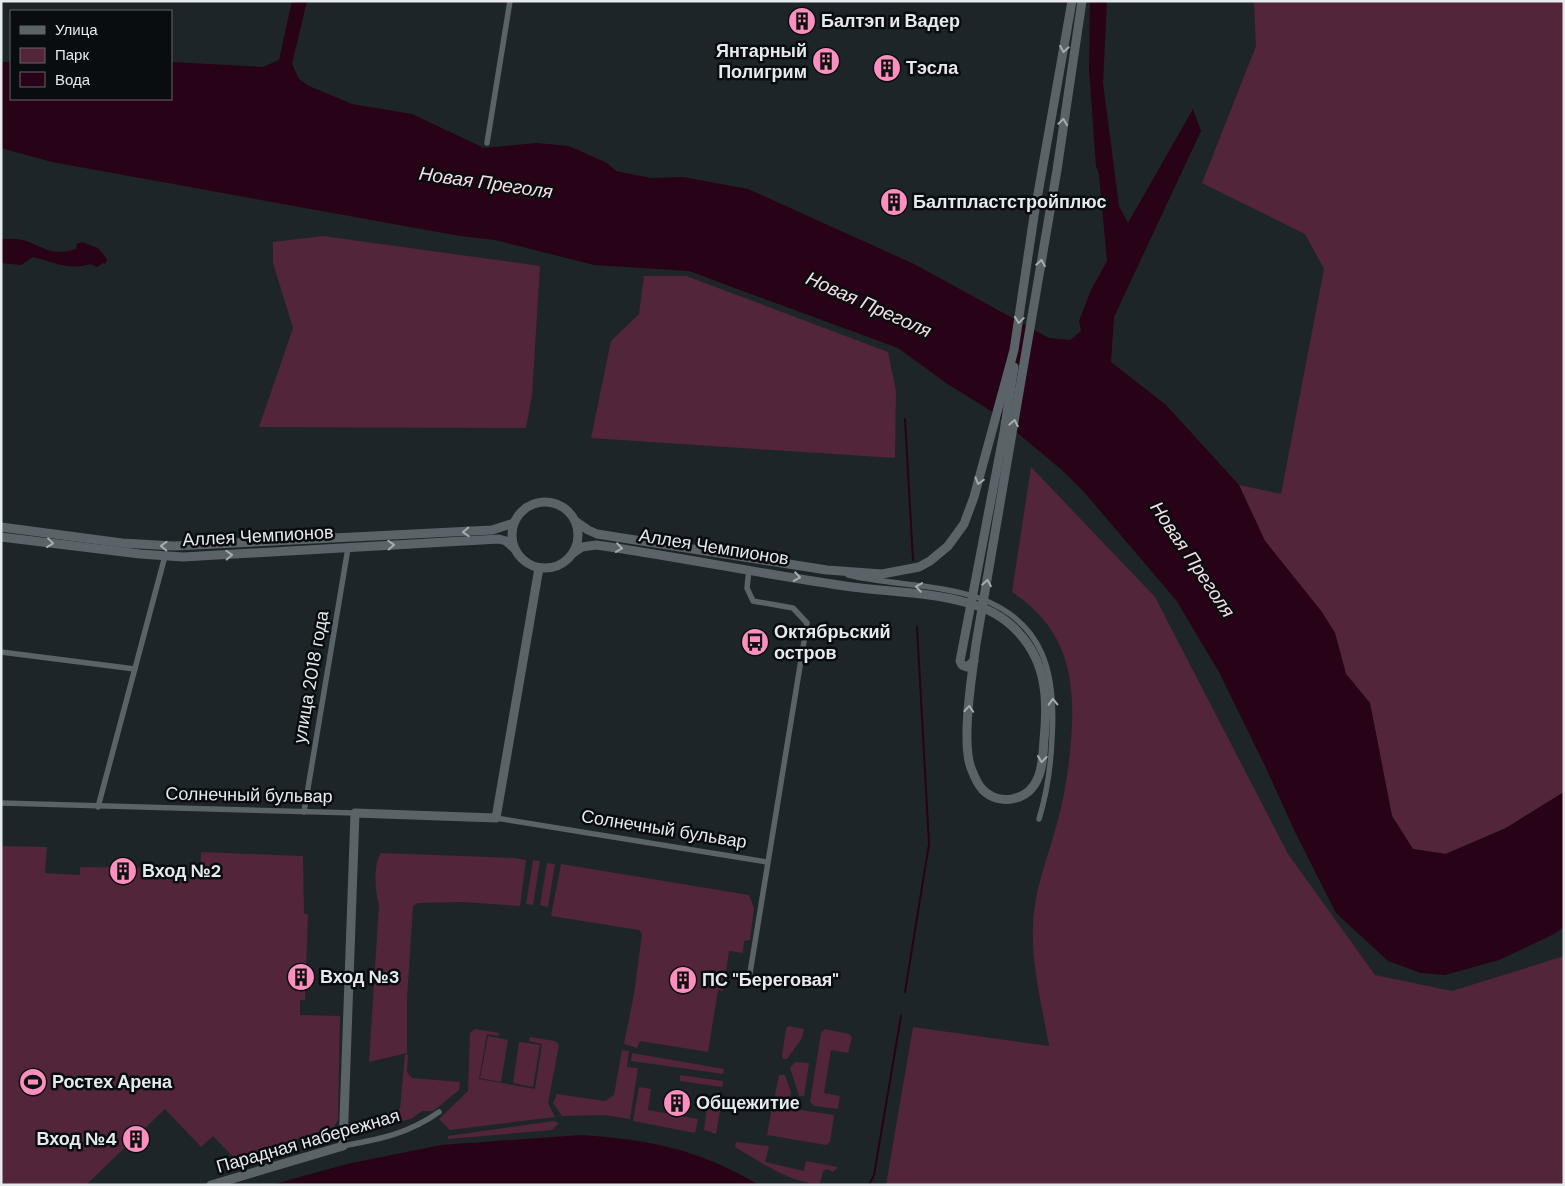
<svg xmlns="http://www.w3.org/2000/svg" width="1565" height="1186" viewBox="0 0 1565 1186" font-family="'DM Sans',sans-serif">
	<style>
		.green { fill: #52253a }
		.water { fill: #280216 }
		.lines { fill: none; stroke-linecap: round; stroke-linejoin: round }
		.stream { stroke: #280216; stroke-width: 2 }
		.minor { stroke: #5a6367; stroke-width: 5.5 }
		.secondary { stroke: #5a6367; stroke-width: 9 }
		.oneway { stroke: #a6adb0 }
		.labels { text-anchor: middle; stroke-width: 5; stroke-linejoin: round; paint-order: stroke }
		.poi-label { font-size: 18px; font-weight: bold; fill: #e5eaec; stroke: #0a0d0f; text-anchor: start }
		.street-label { font-size: 18px; fill: #e5eaec; stroke: #0a0d0f }
		.water-label { font-size: 19px; font-style: italic; fill: #f5dde6; stroke: #0a0d0f }
	</style>
	<rect width="100%" height="100%" fill="#1d2528"/>
	<g class="green">
		<path d="M1254 1H1564V792L1506 828 1445 854 1413 849 1392 816 1370 703 1346 674 1335 633 1322 613 1265 541 1239 485 1281 494 1324 269 1305 234 1202 183 1256 46Z"/>
		<path d="M323 236 540 266 532 395 526 428 259 427 293 328 273 263V242Z"/>
		<path d="M644 276H686L888 352 896 391 895 458 591 438 611 341 639 314Z"/>
		<path d="M1031 467 1155 597 1288 854 1375 975 1452 991 1564 956V1185H886L913 1027 1049 1046C1041 1001 1029 957 1034 911 1038 880 1050 850 1058 820 1065 794 1069 767 1071 741 1076 679 1068 629 1012 592Z"/>
		<path d="M1 846 47 847 45 873 80 875V867L165 868 166 875 200 878 201 852 303 856 304 914H308L305 1000H300V1015L340 1016 338 1120 334 1127 235 1159 213 1136 201 1147 165 1109 86 1185H1Z"/>
		<path d="M381 853 514 858 526 860 520 906 463 902 418 903 413 906 407 999V1053L369 1062 379 905C375 892 373 864 381 853Z"/>
		<path d="M533 860 540 861 533 905 526 904Z"/>
		<path d="M547 863 555 864 548 907 540 905Z"/>
		<path d="M561 864 749 895 754 908 750 940 744 941 743 953 729 951 723 991 718 990 708 1052 640 1041 637 1048 624 1044 634 994 642 934 639 930 551 916Z"/>
		<path d="M788 1026 804 1029 802 1038 787 1059H783L782 1055 786 1029Z"/>
		<path d="M475 1029 499 1033 498 1036 487 1034 479 1079 535 1089 542 1044 529 1041 530 1037 555 1041 559 1045 548 1103 555 1117 450 1130 439 1119 468 1091 470 1033Z"/>
		<path d="M825 1029 849 1034 852 1037 848 1053 831 1050 824 1093 840 1096 838 1109 814 1106 810 1102 821 1033Z"/>
		<path d="M488 1036 508 1040 501 1082 480 1078Z"/>
		<path d="M519 1042 540 1045 533 1087 513 1083Z"/>
		<path d="M622 1050 629 1051 627 1067 638 1068 630 1119 604 1115 562 1116 553 1103 557 1094 605 1101 614 1095Z"/>
		<path d="M632 1053 724 1069 723 1074 631 1061Z"/>
		<path d="M405 1054 408 1055 407 1072 412 1078 460 1082 459 1090 433 1111H422L411 1119 371 1128V1118L400 1109Z"/>
		<path d="M795 1062 809 1063 804 1096H799L790 1068Z"/>
		<path d="M680 1075 723 1081 722 1087 680 1081Z"/>
		<path d="M779 1075H785L791 1092 790 1097 777 1099 775 1095Z"/>
		<path d="M639 1087 651 1089 648 1110 698 1119 695 1133 633 1121Z"/>
		<path d="M708 1098 722 1099 716 1134 704 1130Z"/>
		<path d="M775 1106 834 1115 830 1142 826 1145 767 1135 772 1107Z"/>
		<path d="M553 1121 559 1123 552 1130 448 1139V1136Z"/>
		<path d="M736 1142 769 1146 765 1162 804 1171 806 1161 838 1167 833 1172 827 1169 823 1171 820 1183C794 1186 756 1159 735 1147Z"/>
	</g>
	<g class="water">
		<path d="M292 1H307L292 64 299 79 309 86 352 104 412 114 484 148 537 143 569 146 607 163 616 171 651 178 683 177 748 189 914 264 1049 338 1070 340 1081 331 1079 321 1091 290 1107 261 1099 174 1096 166 1089 70 1090 1H1107L1103 83 1119 206 1128 223 1193 109 1201 131 1114 317 1111 362 1166 405 1239 485 1265 541 1322 612 1335 633 1346 674 1370 703 1392 816 1413 849 1446 854 1506 828 1564 792V927L1554 934 1499 960 1445 975 1421 973 1388 961 1336 913 1295 832 1266 768 1219 672 1176 600 1084 492 1063 471 991 411 946 383 898 348 689 271 594 265 495 240 460 236 52 162 1 148V62H11V99H171V62L263 67 279 60Z"/>
		<path d="M1 239C8 239 15 238 22 240 45 246 49 257 76 249L77 244 82 242 98 248 107 259 106 264 103 263 97 267 90 264C69 271 54 262 33 257L21 265 1 263Z"/>
		<path d="M581 1135C651 1140 698 1149 759 1185H271L347 1164 441 1145Z"/>
	</g>
	<g class="lines">
		<g class="stream">
			<path d="M905 419 913 560"/>
			<path d="M905 992 929 844 917 627"/>
			<path d="M869 1185 874 1175 901 1016"/>
		</g>
		<g class="minor">
			<path d="M487 143 510 1"/>
			<path d="M749 569 747 588 753 601 793 608 807 623 749 979"/>
			<path d="M848 575C891 585 938 584 979 598 1045 622 1056 675 1052 737 1051 765 1047 793 1039 819"/>
			<path d="M1 652 135 669"/>
			<path d="M1 803 355 813"/>
			<path d="M98 807 165 556"/>
			<path d="M304 812 348 548"/>
			<path d="M496 818 767 862"/>
			<path d="M343 1146C380 1139 408 1134 439 1112"/>
		</g>
		<g class="secondary">
			<circle cx="545" cy="535" r="33"/>
			<path d="M575 521 588 530 597 534 827 570 882 574 919 567 930 561 948 546 964 524 974 497 1014 350 1034 216 1072 1"/>
			<path d="M1 527 122 543 174 546 492 530 514 523"/>
			<path d="M1 537 140 554 183 557 499 539 506 541 514 548"/>
			<path d="M573 553 582 547 596 545C681 557 766 575 852 587 890 592 931 592 968 603 987 608 1004 617 1017 631 1047 662 1048 700 1044 740 1043 753 1043 768 1037 780 1027 801 999 806 983 790 977 784 974 776 971 768 961 741 972 675 976 644L1057 170 1082 1"/>
			<path d="M974 661 967 667 962 665 960 661 1004 432 1014 367"/>
			<path d="M211 1185 343 1146 355 813 496 818 539 568"/>
		</g>
	</g>
	<defs><path id="oneway-chevron" d="M-2-3.5L2.5 0L-2 3.5" fill="none" stroke-width="1.6" stroke-linecap="round" stroke-linejoin="round" transform="scale(1.25)"/></defs>
	<g class="oneway">
		<use href="#oneway-chevron" transform="translate(1064 49) rotate(100)"/>
		<use href="#oneway-chevron" transform="translate(1063 122) rotate(-82)"/>
		<use href="#oneway-chevron" transform="translate(1041 263) rotate(-81)"/>
		<use href="#oneway-chevron" transform="translate(1019 320) rotate(98)"/>
		<use href="#oneway-chevron" transform="translate(1014 423) rotate(-80)"/>
		<use href="#oneway-chevron" transform="translate(979 481) rotate(106)"/>
		<use href="#oneway-chevron" transform="translate(466 532) rotate(177)"/>
		<use href="#oneway-chevron" transform="translate(50 543) rotate(7)"/>
		<use href="#oneway-chevron" transform="translate(391 545) rotate(-3)"/>
		<use href="#oneway-chevron" transform="translate(164 546) rotate(-178)"/>
		<use href="#oneway-chevron" transform="translate(619 548) rotate(8)"/>
		<use href="#oneway-chevron" transform="translate(229 555) rotate(-3)"/>
		<use href="#oneway-chevron" transform="translate(797 577) rotate(9)"/>
		<use href="#oneway-chevron" transform="translate(987 583) rotate(-80)"/>
		<use href="#oneway-chevron" transform="translate(919 587) rotate(-172)"/>
		<use href="#oneway-chevron" transform="translate(1053 702) rotate(-91)"/>
		<use href="#oneway-chevron" transform="translate(969 709) rotate(-86)"/>
		<use href="#oneway-chevron" transform="translate(1042 759) rotate(96)"/>
	</g>
	<defs>
		<g id="building-disc" transform="scale(1.4375)"><circle r="9.5" fill="#fd8ec0" stroke="#0a0d0f"/><path d="M-4-6H4V6H1V3H-1V6H-4ZM-2.5-4.3h1.7v1.8h-1.7ZM.8-4.3h1.7v1.8H.8ZM-2.5-1h1.7V.8h-1.7ZM.8-1h1.7V.8H.8Z" fill="#111"/></g>
		<g id="bus-disc" transform="scale(1.4375)"><circle r="9.5" fill="#fd8ec0" stroke="#0a0d0f"/><path d="M-5-6H5V4H4V6H2V4H-2V6H-4V4H-5ZM-3.5-4V0h7V-4ZM-3.5 1.2v1.5H-2V1.2ZM2 1.2v1.5H3.5V1.2Z" fill="#111"/></g>
		<g id="stadium-disc" transform="scale(1.4375)"><circle r="9.5" fill="#fd8ec0" stroke="#0a0d0f"/><path d="M0-5a6.5 5 0 1 0 0 10a6.5 5 0 1 0 0-10ZM-3.5-1.8h7v3.6h-7Z" fill="#111"/></g>
	</defs>
	<g fill-rule="evenodd">
		<use href="#building-disc" x="802" y="21"/>
		<use href="#building-disc" x="826" y="61"/>
		<use href="#building-disc" x="887" y="68"/>
		<use href="#building-disc" x="894" y="202"/>
		<use href="#bus-disc" x="755" y="642"/>
		<use href="#building-disc" x="123" y="871"/>
		<use href="#building-disc" x="301" y="977"/>
		<use href="#building-disc" x="683" y="980"/>
		<use href="#stadium-disc" x="33" y="1082"/>
		<use href="#building-disc" x="677" y="1103"/>
		<use href="#building-disc" x="136" y="1139"/>
	</g>
	<g class="labels">
		<g class="poi-label">
			<text x="821" y="27">Балтэп и Вадер</text>
			<text x="807" y="57" text-anchor="end">Янтарный<tspan x="807" dy="21">Полигрим</tspan></text>
			<text x="906" y="74">Тэсла</text>
			<text x="913" y="208">Балтпластстройплюс</text>
			<text x="774" y="638">Октябрьский<tspan x="774" dy="21">остров</tspan></text>
			<text x="142" y="877">Вход №2</text>
			<text x="320" y="983">Вход №3</text>
			<text x="702" y="986">ПС "Береговая"</text>
			<text x="52" y="1088">Ростех Арена</text>
			<text x="696" y="1109">Общежитие</text>
			<text x="117" y="1145" text-anchor="end">Вход №4</text>
		</g>
		<g class="street-label">
			<text transform="translate(258 536) rotate(-3)" y="6">Аллея Чемпионов</text>
			<text transform="translate(714 547) rotate(9)" y="6">Аллея Чемпионов</text>
			<text transform="translate(311 677) rotate(-80)" y="6">улица 2018 года</text>
			<text transform="translate(249 795) rotate(1)" y="6">Солнечный бульвар</text>
			<text transform="translate(664 829) rotate(9)" y="6">Солнечный бульвар</text>
			<text transform="translate(308 1141) rotate(-16)" y="6">Парадная набережная</text>
		</g>
		<g class="water-label">
			<text transform="translate(486 182) rotate(8)" y="7">Новая Преголя</text>
			<text transform="translate(869 304) rotate(24)" y="7">Новая Преголя</text>
			<text transform="translate(1193 559) rotate(56)" y="7">Новая Преголя</text>
		</g>
	</g>
	<rect width="1565" height="1186" fill="none" stroke="#e5eaec" stroke-width="5"/>
	<rect x="10" y="10" width="162" height="90" fill="#0a0d0f" stroke="#626567"/>
	<rect x="20" y="26" width="25" height="8" fill="#5a6367" stroke="#626567"/>
	<text x="55" y="35" font-size="15" fill="#e5eaec">Улица</text>
	<rect x="20" y="48" width="25" height="15" fill="#52253a" stroke="#626567"/>
	<text x="55" y="60" font-size="15" fill="#e5eaec">Парк</text>
	<rect x="20" y="72" width="25" height="15" fill="#280216" stroke="#626567"/>
	<text x="55" y="85" font-size="15" fill="#e5eaec">Вода</text>
</svg>
